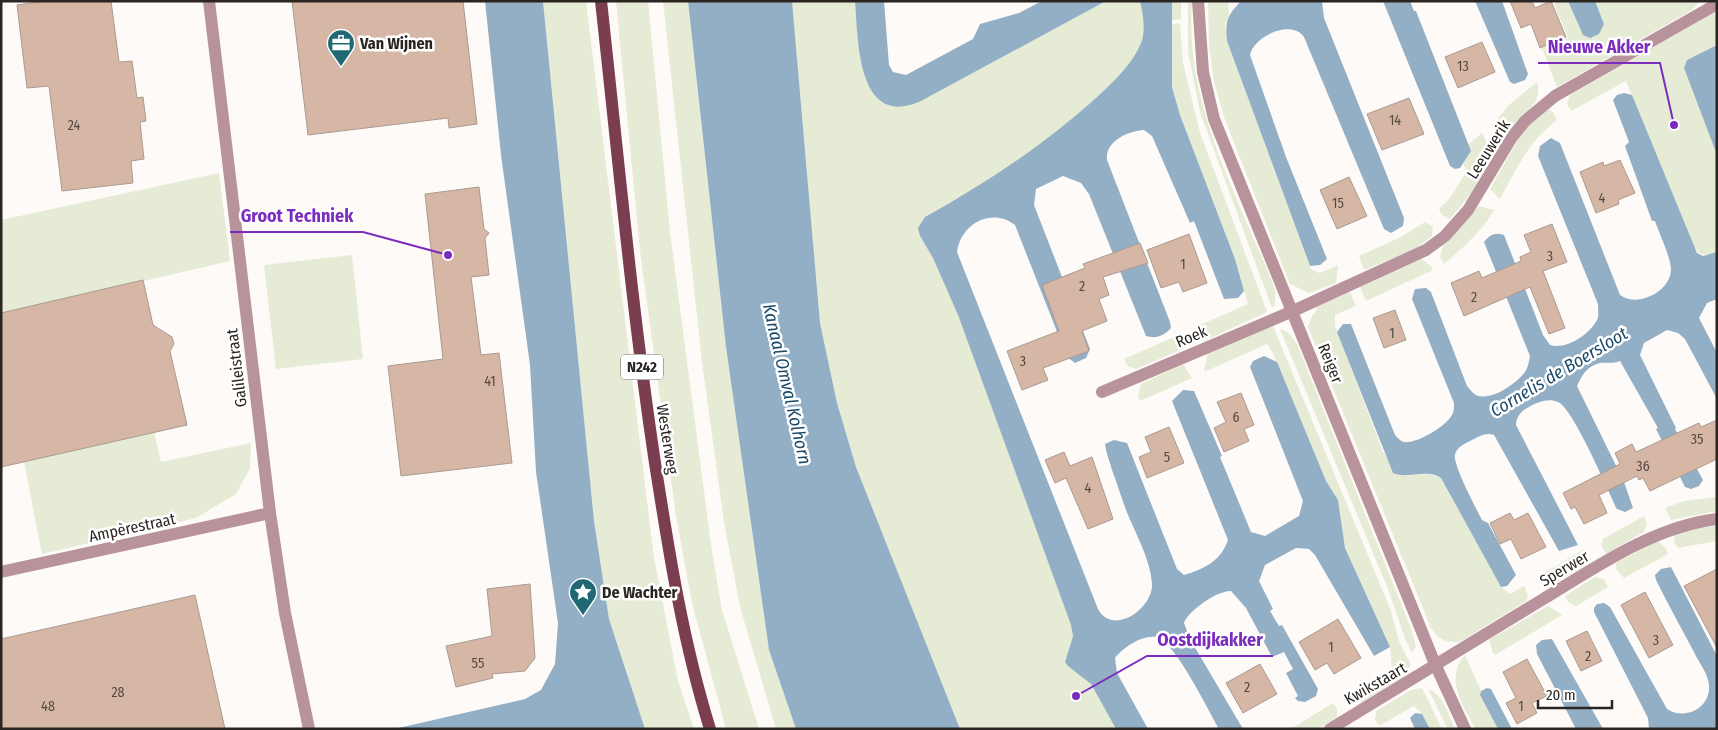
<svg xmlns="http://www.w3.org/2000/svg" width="1718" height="730" viewBox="0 0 1718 730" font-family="'Fira Sans Condensed',sans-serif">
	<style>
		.green { fill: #e5ebd5 }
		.water { fill: #93afc5 }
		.building { fill: #d6b7a5; stroke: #aa9a91 }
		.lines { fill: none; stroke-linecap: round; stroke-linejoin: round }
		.minor { stroke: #b8939c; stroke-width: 12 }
		.major { stroke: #7b3d50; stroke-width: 12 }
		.labels { text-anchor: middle; stroke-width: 5; stroke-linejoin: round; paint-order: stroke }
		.number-label { font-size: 14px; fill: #564a42 }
		.shield { fill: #fff; stroke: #6b6664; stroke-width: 1 }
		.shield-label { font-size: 15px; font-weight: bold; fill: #2b2521 }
		.poi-label { font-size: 16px; font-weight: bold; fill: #2b2521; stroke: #fff; text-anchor: start }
		.street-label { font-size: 16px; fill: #2b2521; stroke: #fff }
		.water-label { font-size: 18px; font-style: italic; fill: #1a4a69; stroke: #fff }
		.leader { fill: none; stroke: #7b2cbf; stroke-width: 2 }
		.callout-dot { fill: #7b2cbf; stroke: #fff; stroke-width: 2 }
		.callout-label { font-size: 18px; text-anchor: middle; font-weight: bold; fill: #7b2cbf; stroke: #fff; stroke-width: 5; stroke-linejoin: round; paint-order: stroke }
	</style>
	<rect width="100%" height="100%" fill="#fefaf8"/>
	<g class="green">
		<path d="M543 1H586L654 558 678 681 694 729H645L609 619 594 521Z"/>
		<path d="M616 1H648L670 232 712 552 722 610 759 729H726L692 603 676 516 640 251Z"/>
		<path d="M663 1H688L726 347 769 650 796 729H776L740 607 724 522 702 362Z"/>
		<path d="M792 1H855C857 33 858 75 879 100L921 101 1106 1H1140C1144 13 1146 31 1141 43 1132 65 1113 82 1096 98 1044 145 986 183 925 217L920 236 933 258 958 315 1071 625 1073 635 1065 662 1091 684 1116 729H960L856 467 837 403 820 323Z"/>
		<path d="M1172 1H1181V19L1172 20Z"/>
		<path d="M1188 1H1192C1184 105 1238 196 1275 289V305L1272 308 1200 112 1188 52Z"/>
		<path d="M1208 1H1228L1229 14 1225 24 1227 41 1310 267 1312 270 1320 273 1338 265 1336 283 1309 293 1290 284 1225 120 1214 82 1209 45Z"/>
		<path d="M1560 1H1568L1583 35 1604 24 1595 1H1700L1692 10 1557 87 1542 48 1568 37 1554 4Z"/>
		<path d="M1717 11V45L1687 60 1684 68 1717 155V252C1702 258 1698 254 1691 241L1626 81 1571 111 1567 104 1570 95Z"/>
		<path d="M1177 23 1180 24 1183 63 1200 133 1267 312 1204 341 1198 326 1248 304 1235 259 1180 115 1172 86V25Z"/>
		<path d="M1537 82C1544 106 1520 113 1506 133L1504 131 1498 118 1509 105Z"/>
		<path d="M1548 109 1553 112 1557 120C1529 141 1516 169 1500 199L1490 189 1524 129Z"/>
		<path d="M1482 133 1493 154 1473 191 1450 219 1442 215 1439 209 1450 198 1467 171 1463 164 1470 151 1468 145Z"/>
		<path d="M219 173 230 261 1 314V220Z"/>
		<path d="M1479 206 1494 210C1482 232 1462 248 1444 264L1440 257 1443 246Z"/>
		<path d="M1425 222 1433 227 1432 236 1414 250 1364 270 1359 256 1401 237Z"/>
		<path d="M352 255 363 359 276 369 264 265Z"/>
		<path d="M1421 259 1431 266 1433 270 1366 301 1360 287Z"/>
		<path d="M1350 292 1356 306 1335 315V326L1383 452 1399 476 1430 474 1441 478 1501 587 1510 594 1524 586 1528 595 1526 601 1460 642C1448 644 1437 638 1431 628L1308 327 1312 316 1317 310 1316 307Z"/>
		<path d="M1273 326 1391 611 1399 641 1411 665 1403 678 1362 702 1346 696 1392 668 1390 647 1345 548 1338 500 1326 481 1273 353 1267 344 1204 372 1208 353Z"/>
		<path d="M1280 329 1288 332 1297 344 1412 631 1416 647 1412 653 1406 641 1388 589Z"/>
		<path d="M1179 335 1185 348 1136 369 1128 366 1124 359Z"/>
		<path d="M1183 364 1192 378 1140 401 1138 396 1141 384Z"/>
		<path d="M154 432 161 462 251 443 250 468 236 494 196 518 42 554 24 462Z"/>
		<path d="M1717 497V511L1671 520 1665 508 1684 501Z"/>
		<path d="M1644 516 1647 523 1644 532 1606 554 1601 545 1603 539Z"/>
		<path d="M1717 525V541L1678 548 1674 542 1675 533Z"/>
		<path d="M1657 541 1665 547 1668 554 1624 578 1616 569V563Z"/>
		<path d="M1584 549 1587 553 1584 566 1552 585 1545 583 1541 575Z"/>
		<path d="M1595 577 1604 579 1608 587 1576 606 1568 602 1565 596Z"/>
		<path d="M1548 606 1562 615 1495 655 1493 653 1489 640Z"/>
		<path d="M1465 655 1481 691 1480 695 1498 729H1476C1463 706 1444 678 1465 655Z"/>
		<path d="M1422 688 1442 729H1430L1420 711 1414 706 1379 726 1375 719 1376 711 1411 690Z"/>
		<path d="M1428 689C1446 697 1447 713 1455 729H1448Z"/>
		<path d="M1333 703 1337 709V717L1318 729H1291Z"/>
	</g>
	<g class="water">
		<path d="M485 1H543L594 521 609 619 645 729H394L525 699 541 690 555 664 558 623 536 472 530 365 501 155Z"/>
		<path d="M688 1H792L820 323 837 403 856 467 960 729H796L769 650 726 347Z"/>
		<path d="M855 1H884L889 65 893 72 906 75 973 39 980 24 1019 13 1042 1H1106L921 101C857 130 858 40 855 1Z"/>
		<path d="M1140 1H1172V87L1180 115 1235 259 1244 291 1238 298 1224 299 1194 221 1190 223 1152 136 1144 130C1128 131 1105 141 1107 160L1170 322 1171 328C1164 336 1156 339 1146 336L1089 194 1081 183 1063 176 1036 189 1034 205 1090 349 1086 358 1075 363 1067 357 1015 225C991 207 961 224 957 252L1098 609C1113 637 1154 608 1152 583 1150 558 1135 533 1126 510 1121 497 1117 483 1112 470 1110 462 1106 453 1105 444L1114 440 1127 443 1177 569 1184 575C1204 569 1221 561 1228 540L1172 401 1183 390 1194 391 1222 456 1220 457 1251 532 1265 536 1299 516 1303 501 1250 367 1253 361 1264 356 1277 362 1326 481 1338 500 1345 548 1390 647 1374 656 1315 555 1309 549 1296 548 1265 565 1259 581 1273 609 1270 611 1279 626 1282 625 1318 689 1316 696 1305 702 1298 701 1295 698 1298 696 1286 673 1293 669 1284 652 1272 657 1246 608 1231 591C1218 590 1188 611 1184 623L1190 639 1243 729H1219C1209 711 1176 645 1159 638 1146 632 1123 647 1115 658L1117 673 1148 729H1116L1091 684 1068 666 1065 662 1073 636 1071 625 958 315 933 258 920 236 918 228 925 217C986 183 1044 145 1096 98 1113 82 1132 65 1141 43 1146 31 1143 13 1140 1Z"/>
		<path d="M1241 1H1322L1324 18 1404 218 1403 226 1391 233 1384 229 1304 37C1291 19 1254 36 1250 55L1286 157 1327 259 1320 265 1310 266 1227 41C1225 20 1227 16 1241 1Z"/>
		<path d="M1383 1H1410L1414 11H1416L1471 151 1460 168 1455 169 1450 166Z"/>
		<path d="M1475 1H1502L1528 74 1525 80 1514 84 1510 82Z"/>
		<path d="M1568 1H1595L1604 24 1599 34 1590 38 1583 35Z"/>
		<path d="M1717 45V155L1684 68 1687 60Z"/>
		<path d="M1624 93 1632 95 1697 253 1703 256 1717 252V299L1707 303 1699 318 1717 353V399L1685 339 1678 333 1667 330 1644 343 1640 355 1676 428 1675 429 1703 480 1699 486 1691 489 1685 487 1656 429 1658 428 1620 361C1612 364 1608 362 1600 363 1587 366 1582 375 1577 386L1624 482 1633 508 1625 512 1617 509C1608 491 1573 408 1558 402 1548 398 1538 402 1529 407 1522 410 1516 417 1516 425L1578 545 1559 551 1494 435C1486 432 1480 436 1472 440 1466 443 1456 447 1455 455 1453 465 1476 508 1482 520L1488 523 1516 575 1507 586 1501 587 1441 478C1427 468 1408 480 1393 473L1337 332 1343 324H1351L1395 435C1398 438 1400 441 1404 442 1417 444 1446 426 1452 415 1454 412 1454 407 1454 403L1412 299 1415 289 1426 288 1431 292 1467 386C1470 389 1473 394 1476 395 1491 402 1517 383 1525 372 1528 368 1529 361 1530 356L1484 242C1490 234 1496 232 1504 235L1543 335 1550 345C1566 350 1589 335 1597 320 1599 316 1598 309 1598 304L1538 156 1540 146 1551 138 1560 143 1620 295C1637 308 1670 292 1671 270 1671 258 1659 233 1655 221H1652L1625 146 1629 142 1613 100 1617 95Z"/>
		<path d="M1671 567 1717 656V729H1649L1648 718 1594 612V608L1597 604 1604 603 1610 607 1667 709C1687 722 1715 705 1708 680 1706 671 1698 661 1694 652 1681 628 1668 604 1656 580L1655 575 1661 569Z"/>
		<path d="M1552 639 1603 729H1576L1537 654 1536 645 1542 640Z"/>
		<path d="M1487 688 1491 689 1512 729H1498L1480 695 1481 691Z"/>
		<path d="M1415 713 1422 714 1430 729H1415L1410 718Z"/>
	</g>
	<g class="building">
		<path d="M45 1H111L119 62 132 61 137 98 143 97 146 121 140 122 144 159 131 161 133 183 62 191 49 86 27 88 17 5Z"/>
		<path d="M292 1H463L477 124 449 128 448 118 308 135Z"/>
		<path d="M1510 1H1532L1535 8 1551 1 1566 37 1540 48 1531 24 1521 28Z"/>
		<path d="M1482 42 1495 72 1458 88 1445 57Z"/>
		<path d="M1409 98 1424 134 1382 150 1367 114Z"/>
		<path d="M1620 160 1635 193 1618 200 1619 204 1596 213 1580 172 1603 162 1604 166Z"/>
		<path d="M1349 177 1367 216 1337 229 1320 190Z"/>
		<path d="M479 187 484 229 489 233 485 238 489 275 471 277 481 355 499 353 512 463 401 476 388 366 443 359 425 194Z"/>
		<path d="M1552 224 1567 262 1543 271 1565 328 1549 334 1530 287 1464 316 1451 283 1479 271 1482 278 1521 261 1520 257 1531 252 1524 235Z"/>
		<path d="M1189 234 1207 283 1183 292 1179 282 1161 288 1147 250Z"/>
		<path d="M1140 243 1148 263 1103 277 1109 295 1099 299 1107 321 1082 331 1089 351 1043 368 1048 380 1022 390 1007 351 1059 331 1042 285 1085 268 1083 264Z"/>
		<path d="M143 280 153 325 172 337 174 344 170 351 187 425 1 467V313Z"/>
		<path d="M1395 310 1406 340 1384 348 1373 318Z"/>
		<path d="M1241 393 1254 425 1244 429 1249 441 1224 452 1214 428 1226 422 1217 402Z"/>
		<path d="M1717 420V459L1650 491 1643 478 1639 480 1637 476 1599 495 1607 513 1584 524 1575 507 1571 509 1563 493 1620 464 1615 453 1632 444 1636 452 1699 423 1701 427Z"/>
		<path d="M1169 427 1184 463 1147 478 1139 457 1151 452 1145 437Z"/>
		<path d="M1064 452 1070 466 1092 457 1113 519 1088 529 1066 478 1055 483 1045 460Z"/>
		<path d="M1510 513 1514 520 1528 513 1546 547 1521 559 1511 539 1500 544 1490 523Z"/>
		<path d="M1717 569V648L1684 586Z"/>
		<path d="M530 584 535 658 525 671 492 674 493 678 456 687 446 646 492 636 487 589Z"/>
		<path d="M1645 592 1673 645 1649 658 1621 605Z"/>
		<path d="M195 595 225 729H1V639Z"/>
		<path d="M1338 619 1361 658 1334 674 1327 663 1315 670 1299 642Z"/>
		<path d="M1587 631 1602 661 1581 671 1566 641Z"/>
		<path d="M1527 659 1547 696 1532 703 1537 713 1517 724 1506 703 1516 698 1503 672Z"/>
		<path d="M1260 664 1277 694 1243 713 1226 683Z"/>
	</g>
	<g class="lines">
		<g class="minor">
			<path d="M209 1 270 513 285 613 309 729"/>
			<path d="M1198 1 1203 72 1214 119 1435 664 1465 729"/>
			<path d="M1102 392 1293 311 1426 250 1445 236 1468 210 1512 137 1525 121 1555 96 1717 4"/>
			<path d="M1 572 270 513"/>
			<path d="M1330 729C1400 687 1470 644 1540 601 1595 568 1652 527 1717 519"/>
		</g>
		<path class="major" d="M601 1C618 155 632 310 655 463 669 553 683 642 710 729"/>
	</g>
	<defs>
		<g id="office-pin" transform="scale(1.4375)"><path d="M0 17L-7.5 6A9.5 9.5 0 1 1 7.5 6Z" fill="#206974" stroke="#fff"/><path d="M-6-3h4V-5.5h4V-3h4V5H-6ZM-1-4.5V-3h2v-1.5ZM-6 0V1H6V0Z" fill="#fff"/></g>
		<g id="sight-pin" transform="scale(1.4375)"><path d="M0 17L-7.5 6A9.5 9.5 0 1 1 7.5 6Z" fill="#206974" stroke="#fff"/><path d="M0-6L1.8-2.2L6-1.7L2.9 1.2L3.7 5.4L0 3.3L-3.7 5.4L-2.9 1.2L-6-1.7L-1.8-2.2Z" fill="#fff"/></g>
	</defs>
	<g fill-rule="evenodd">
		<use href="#office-pin" x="341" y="43"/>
		<use href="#sight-pin" x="583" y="592"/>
	</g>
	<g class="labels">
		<g class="number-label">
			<text x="1463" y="71">13</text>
			<text x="1395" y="125">14</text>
			<text x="74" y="130">24</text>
			<text x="1602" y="203">4</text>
			<text x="1338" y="208">15</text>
			<text x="1550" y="261">3</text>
			<text x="1183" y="269">1</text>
			<text x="1082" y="291">2</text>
			<text x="1474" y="302">2</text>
			<text x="1392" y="338">1</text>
			<text x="1023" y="366">3</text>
			<text x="490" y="386">41</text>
			<text x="1236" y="422">6</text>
			<text x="1697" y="444">35</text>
			<text x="1167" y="462">5</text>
			<text x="1643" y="471">36</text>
			<text x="1088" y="493">4</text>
			<text x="1656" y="645">3</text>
			<text x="1331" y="652">1</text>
			<text x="1588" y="661">2</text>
			<text x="478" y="668">55</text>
			<text x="1247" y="692">2</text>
			<text x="118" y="697">28</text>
			<text x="48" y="711">48</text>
			<text x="1521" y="711">1</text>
		</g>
		<rect class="shield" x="621" y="354.5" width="42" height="25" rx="4"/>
		<g class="shield-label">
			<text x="642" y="372">N242</text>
		</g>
		<g class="poi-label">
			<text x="360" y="49">Van Wijnen</text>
			<text x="602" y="598">De Wachter</text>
		</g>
		<g class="street-label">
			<text transform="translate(1488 149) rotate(-58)" y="6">Leeuwerik</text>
			<text transform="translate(1191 336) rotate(-23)" y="6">Roek</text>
			<text transform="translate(1331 363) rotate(68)" y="6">Reiger</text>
			<text transform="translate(236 368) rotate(-97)" y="6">Galileistraat</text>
			<text transform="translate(668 439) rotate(81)" y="6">Westerweg</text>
			<text transform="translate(132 527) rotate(-12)" y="6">Ampèrestraat</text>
			<text transform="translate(1564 568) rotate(-31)" y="6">Sperwer</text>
			<text transform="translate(1375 683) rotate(-30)" y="6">Kwikstaart</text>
		</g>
		<g class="water-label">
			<text transform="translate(1559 372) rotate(-31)" y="6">Cornelis de Boersloot</text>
			<text transform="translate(787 384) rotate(77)" y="6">Kanaal Omval Kolhorn</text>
		</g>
	</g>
	<path class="leader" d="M1674 125L1660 63H1538M448 255L363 232H230M1076 696L1147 656H1273"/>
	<g class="callout-dot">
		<circle cx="1674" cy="125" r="5"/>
		<circle cx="448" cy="255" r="5"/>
		<circle cx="1076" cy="696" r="5"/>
	</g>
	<g class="callout-label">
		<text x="1599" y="53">Nieuwe Akker</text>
		<text x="297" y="222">Groot Techniek</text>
		<text x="1210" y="646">Oostdijkakker</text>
	</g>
	<rect width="1718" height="730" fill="none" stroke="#2b2521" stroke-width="5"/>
	<path d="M1538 700v8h74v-8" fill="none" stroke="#2b2521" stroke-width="2.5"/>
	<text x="1546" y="700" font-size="15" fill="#2b2521" stroke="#ffffff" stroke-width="4" paint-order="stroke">20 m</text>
</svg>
